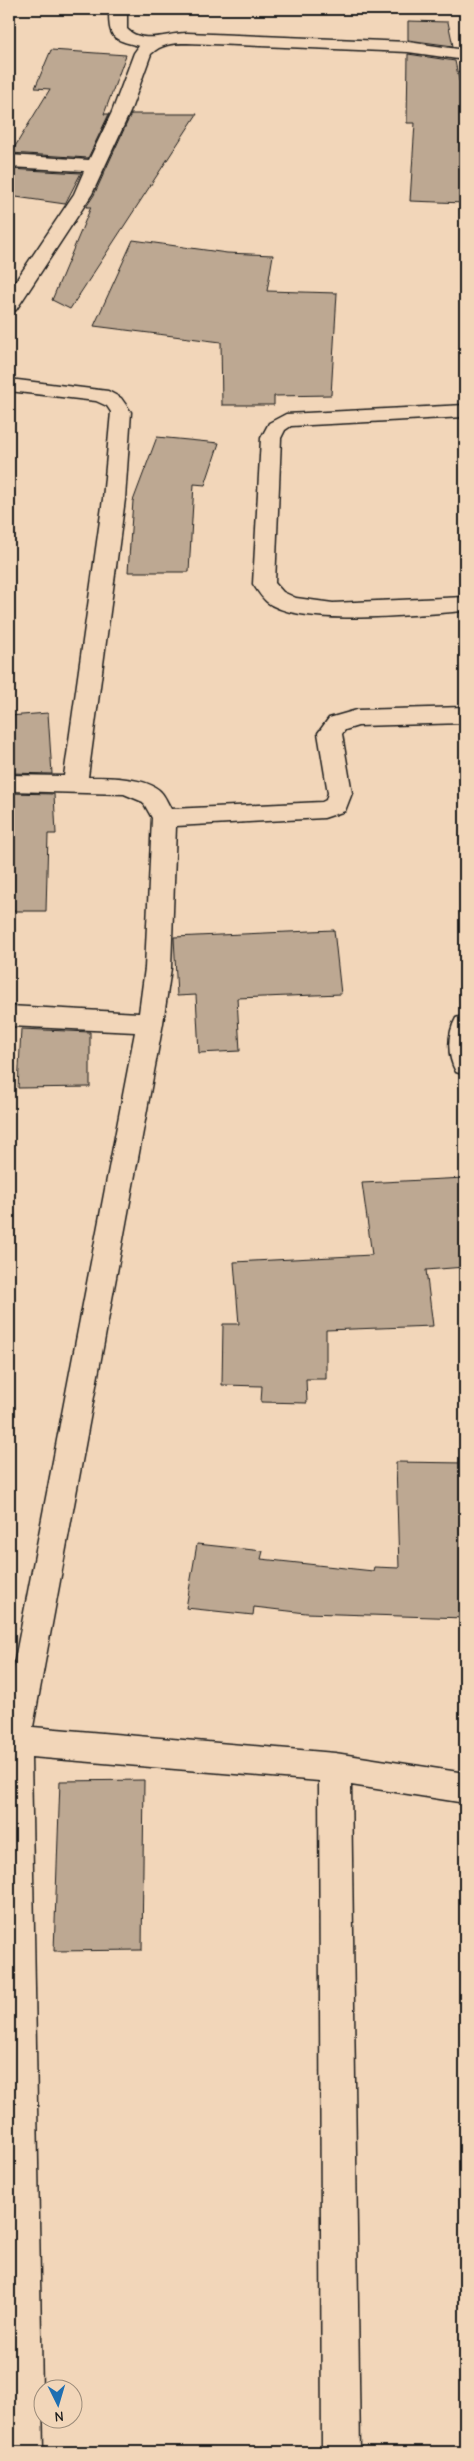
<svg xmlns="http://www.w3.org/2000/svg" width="474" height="2461" viewBox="0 0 474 2461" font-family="'Comic Neue',sans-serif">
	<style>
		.building { fill: #bda892; stroke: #1c1c1c }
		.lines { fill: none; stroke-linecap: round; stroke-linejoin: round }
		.street-casing { stroke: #1c1c1c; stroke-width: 3 }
		.street { fill: #f2d6b9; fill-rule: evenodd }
	</style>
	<rect width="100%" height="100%" fill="#f2d6b9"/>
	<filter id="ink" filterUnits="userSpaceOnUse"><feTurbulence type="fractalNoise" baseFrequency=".02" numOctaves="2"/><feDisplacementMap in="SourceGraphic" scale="10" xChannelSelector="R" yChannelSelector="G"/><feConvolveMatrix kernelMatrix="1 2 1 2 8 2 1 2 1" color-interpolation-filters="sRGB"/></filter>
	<g filter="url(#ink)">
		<g class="building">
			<path d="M408 21 448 22 453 46 408 40Z"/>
			<path d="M51 50 126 55 104 114H109L88 158 11 153 50 89 35 88Z"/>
			<path d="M408 54 455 61 465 108V203L410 201 415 123H407Z"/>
			<path d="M131 114H197L70 309 52 300 91 207H86L94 195Z"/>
			<path d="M9 169 81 173 65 204 9 196Z"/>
			<path d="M133 240 227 253 273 255 267 291 337 293 331 395 274 396V405H222L221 342 94 326Z"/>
			<path d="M157 437 219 443 205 485 194 484 189 572H128L133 501Z"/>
			<path d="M48 713 52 774 9 773V716Z"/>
			<path d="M9 793 54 794 56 834H48L46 911H9Z"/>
			<path d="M334 930 341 994 237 998 240 1051 199 1053 196 995 177 996 174 937Z"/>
			<path d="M21 1029 90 1032V1087L18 1088Z"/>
			<path d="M465 1178V1267L426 1270 433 1326 326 1330V1379H306L307 1403 261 1402 262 1386 222 1385 223 1324H239L234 1262 372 1255 362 1183Z"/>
			<path d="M396 1462 465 1463V1618L306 1613 254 1607 253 1615 186 1608 197 1544 263 1551 261 1559 373 1571 374 1567 399 1568Z"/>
			<path d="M144 1780 142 1950 54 1951 60 1781Z"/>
		</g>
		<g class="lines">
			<g class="street-casing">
				<g id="street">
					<path d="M109 9H127V29C143 45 167 33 187 33L408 42 465 50V60L408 52 187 43C173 43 161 44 151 54L130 112 92 194 16 310 9 312V291L74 194 84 171 9 167V155L89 160 112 112 134 53 139 46C111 39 109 38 109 9Z"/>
					<path d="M9 379 108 391 121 398 131 412 125 499 88 777C106 777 148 777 161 792 165 796 168 804 171 809L322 802 326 800 328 793 318 733 329 718 357 710 465 707V723L358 726 345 730 342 734 352 793 345 811 324 818 176 826 171 968 163 1023 33 1727 335 1753 465 1773V1803L351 1785 360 2452H322L319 1781 31 1757 43 2452H9V1691L135 1032 9 1026V1006L139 1013 145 968 152 818 143 802 124 794 9 791V775L64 776 103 499 111 412 107 406 96 401 9 391Z"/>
					<path d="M465 405V417L291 426 285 430 281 438 275 583 283 592 296 598 333 603 465 597V611C422 614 300 628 267 602 262 598 257 590 253 584L261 438 269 423 286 414Z"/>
					<path d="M465 1015V1075L456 1072C447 1056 447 1034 456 1018Z"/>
				</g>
			</g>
			<use href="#street" class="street"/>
		</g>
	</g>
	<rect width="474" height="2461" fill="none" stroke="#f2d6b9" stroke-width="30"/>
	<rect x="15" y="15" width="444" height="2431" fill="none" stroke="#1c1c1c" stroke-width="2" filter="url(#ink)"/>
	<g transform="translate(58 2404) rotate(175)"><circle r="24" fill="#f2d6b9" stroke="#9c8c7a"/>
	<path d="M0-4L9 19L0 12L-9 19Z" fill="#1f6fb2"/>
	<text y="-8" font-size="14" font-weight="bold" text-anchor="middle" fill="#1c1c1c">N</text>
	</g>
</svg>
